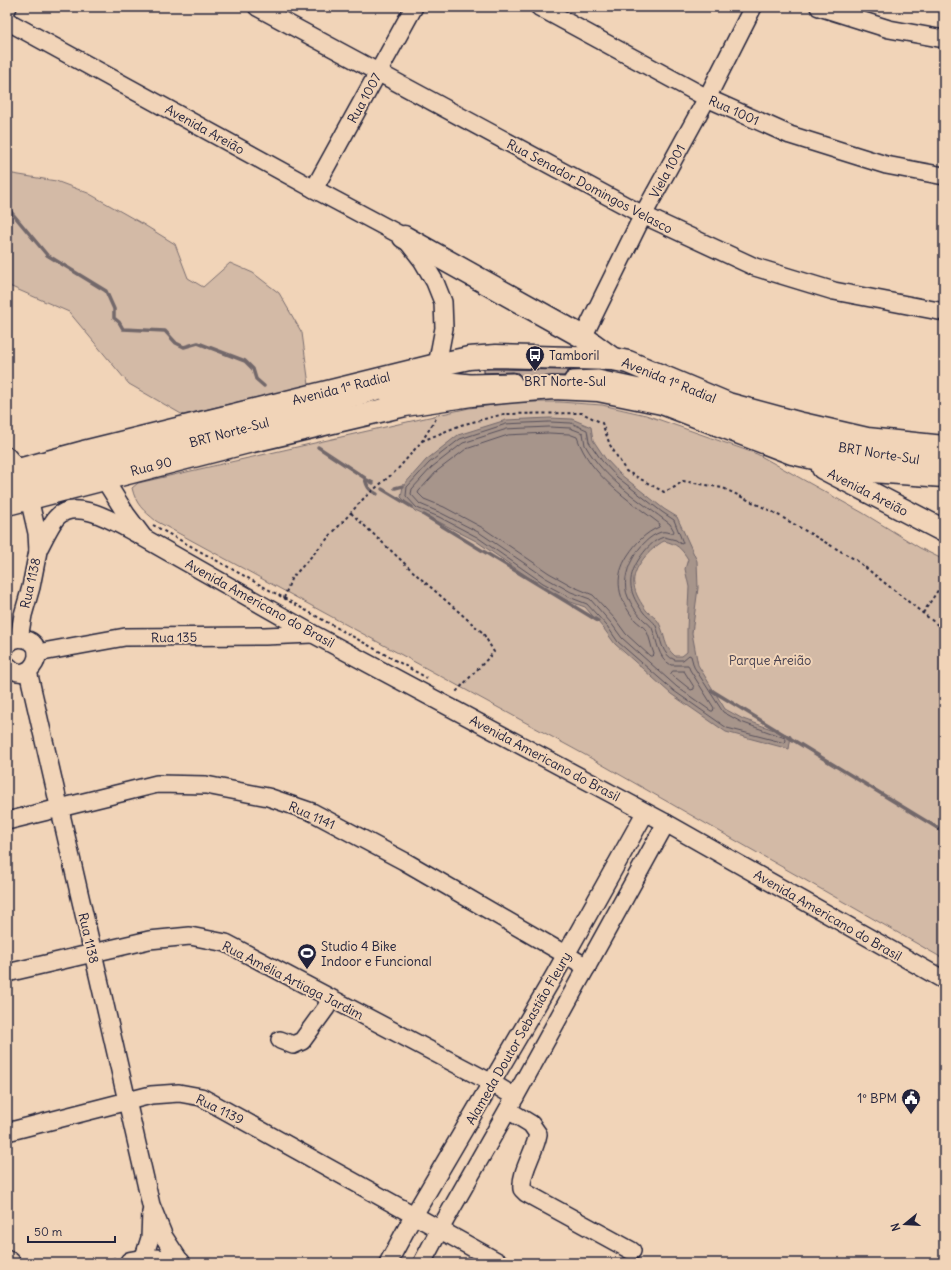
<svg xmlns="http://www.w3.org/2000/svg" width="951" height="1270" viewBox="0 0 951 1270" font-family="Delius,sans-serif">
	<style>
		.green { fill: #d3baa6; stroke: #7a6e70 }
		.water { fill: #a7958b; stroke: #72676b; fill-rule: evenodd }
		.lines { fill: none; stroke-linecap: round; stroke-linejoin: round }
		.shore { stroke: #57505b; stroke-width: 1 }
		.stream { stroke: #72676b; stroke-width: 3.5 }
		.building { fill: #bea799; stroke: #22223b }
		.minor-casing { stroke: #22223b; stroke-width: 20 }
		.major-casing { stroke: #22223b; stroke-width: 25 }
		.path { stroke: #22223b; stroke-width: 2; stroke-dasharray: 3 3; stroke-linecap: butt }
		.minor { stroke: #f1d4b8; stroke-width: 17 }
		.major { stroke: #f1d4b8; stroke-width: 22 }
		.labels { text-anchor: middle; stroke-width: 4; stroke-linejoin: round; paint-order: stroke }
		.street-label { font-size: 13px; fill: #22223b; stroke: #f1d4b8 }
		.poi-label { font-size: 13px; fill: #22223b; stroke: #f1d4b8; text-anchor: start }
		.park-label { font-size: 13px; fill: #454050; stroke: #f1d4b8 }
	</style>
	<rect width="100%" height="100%" fill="#f1d4b8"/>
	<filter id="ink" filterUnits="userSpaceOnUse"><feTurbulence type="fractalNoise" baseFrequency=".025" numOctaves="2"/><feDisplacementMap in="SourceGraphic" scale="8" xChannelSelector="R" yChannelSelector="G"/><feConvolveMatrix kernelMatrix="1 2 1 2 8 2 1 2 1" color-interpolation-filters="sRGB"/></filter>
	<g filter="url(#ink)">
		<g class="green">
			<path d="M7 173 56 181 88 193 141 223 175 244 188 278 203 287 230 263 253 273 279 293 302 333 309 385 183 415 129 384 69 312 7 285Z"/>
			<path d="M518 402H559L602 405 646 415 757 454 863 513 920 548 944 560V959L587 756 156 521C143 510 136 505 132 488L138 483 469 408Z"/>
		</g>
		<path class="water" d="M550 418 572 419 591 427 593 440 605 458 620 474 664 509 677 517 697 561 698 588 692 633 698 665 725 709 743 719 791 736 789 749 726 732 671 694 615 644 604 629 585 607 568 601 541 586 476 541 437 521 415 511 401 497 403 486 426 460 458 435 506 420ZM664 541C677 544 681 548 688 559L685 569 689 587 687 629V652L682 656H675C663 646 666 636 659 623 657 618 650 615 646 610 641 603 635 594 634 585 631 568 651 548 664 541Z"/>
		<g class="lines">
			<g class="shore">
				<path d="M550 422 571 423 587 430 589 442 602 461 617 477 662 512 674 520 683 543 681 544 676 540 664 537C653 540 645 550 639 559 626 579 629 594 644 613 647 617 654 621 656 626 661 638 661 655 675 660H683L689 655 691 656 694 667 723 712 741 722 785 738 786 740 785 743 727 728 674 691 618 642 607 626 587 604 569 597 543 583 477 537 439 517 417 508 406 496 407 487 429 463 460 439 506 424Z"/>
				<path d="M550 427 570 428 583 433C584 437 584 441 585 445 604 479 640 501 670 524L674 531 673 533C669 533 665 531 661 532 639 539 618 575 628 597 631 604 636 612 641 617 644 621 650 624 652 628 658 642 657 657 671 665H688L690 670 714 708 713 711H711L677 687 622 638 611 623 590 599 571 592 546 578 480 533 441 513 420 504 411 494 412 489 432 467 463 443 507 429Z"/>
				<path d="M549 433 569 434 577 437C590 476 629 500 660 524L659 527C645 533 636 543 628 555 613 578 618 599 635 620 638 623 643 626 646 630 650 637 651 647 654 654L652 656H650L626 634 615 619 593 595 574 587 549 573 483 528 444 507 424 499 418 493 419 491 437 471 466 449 508 435Z"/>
				<path d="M673 671H684L694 687V689L691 690 671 674Z"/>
			</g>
			<g class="stream">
				<path d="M7 207 47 255 106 291 114 309V318L119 322 123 329 165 331 176 343 184 347 198 343 245 361 253 369 256 379 264 386"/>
				<path d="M318 447 365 478C367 487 369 490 377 494"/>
				<path d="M365 479 373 483"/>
				<path d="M395 488 403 486"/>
				<path d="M382 489 412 507"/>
				<path d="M424 515 598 621"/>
				<path d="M711 690 944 832"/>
			</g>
		</g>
		<path class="building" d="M484 369H496L571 370 567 372 564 376H552L522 378 518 373 513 372 484 373Z"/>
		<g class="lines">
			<g class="minor-casing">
				<g id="minor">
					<path d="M257 7 643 215 755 267 834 291 944 312"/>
					<path d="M539 7 707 98 790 135 886 165 944 176"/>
					<path d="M819 7 889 29 944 39"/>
					<path d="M7 9 8 7"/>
					<path d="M7 21 314 189 404 237 422 260 435 282 443 302 444 328 437 365"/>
					<path d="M314 189 414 7"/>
					<path d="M583 337 643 215 707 98 753 7"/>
					<path d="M573 380 598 379 677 396 753 426 815 442 886 456 944 462"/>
					<path d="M648 380 677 396"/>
					<path d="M386 392 450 381 470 383 513 382"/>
					<path d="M84 452 96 466 126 514 144 538 313 634 666 823 944 980"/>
					<path d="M7 456 19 470 29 498 37 533 38 551 31 587 23 615 19 638"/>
					<path d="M7 487C79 471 150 452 222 433 280 418 339 403 397 385"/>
					<path d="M38 550C44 539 49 527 56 518 76 495 121 526 141 536"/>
					<path d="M7 645C11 640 17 637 24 639 52 644 30 690 7 665"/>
					<path d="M37 653 125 637 265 636 312 634"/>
					<path d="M28 671 151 1205 164 1237 181 1263"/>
					<path d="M7 821 157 784 206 785 268 797 312 812 404 861 587 967"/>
					<path d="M7 973 149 940 190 936 226 943 492 1083 515 1097"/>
					<path d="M280 1040 293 1045 302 1041 326 1008 330 999"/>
					<path d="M508 1110 531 1124 538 1134C535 1152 520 1172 522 1189L526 1193 632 1251"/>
					<path d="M7 1132 151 1095 179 1093 201 1097 500 1263"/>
					<path d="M143 1260 150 1238 151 1212"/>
					<path d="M388 1263 414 1215 554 976 645 813"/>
					<path d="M422 1263 440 1229 515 1097 666 823"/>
				</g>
			</g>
			<g class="major-casing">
				<g id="major">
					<path d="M404 237 583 337 613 359"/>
					<path d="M823 468 944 531"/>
					<path d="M7 473 84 452 437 365 469 358 496 356 613 359 628 362 728 404 802 424 867 439 944 447"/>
					<path d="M7 504 244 443 405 405 471 395 553 388 598 390 662 403 792 453 871 471 944 476"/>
					<path d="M7 1262 9 1263"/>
					<path d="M131 1263C149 1259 161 1260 179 1263"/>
				</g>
			</g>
			<g class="path">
				<path d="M422 441 461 425 504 414 582 413 602 423 610 445 626 471 664 492 675 487 683 481 723 488 773 512 856 560 944 630"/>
				<path d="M351 513 419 577 483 633 494 652 455 693"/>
				<path d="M153 525 427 678"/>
				<path d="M284 598 291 579 365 497 397 470 422 441 437 417"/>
				<path d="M923 613 944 581"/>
				<path d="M26 1260 32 1263"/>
				<path d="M101 1263 115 1258"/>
			</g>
			<use href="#minor" class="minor"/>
			<use href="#major" class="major"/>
		</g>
	</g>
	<defs>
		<g id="bus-pin" transform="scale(1)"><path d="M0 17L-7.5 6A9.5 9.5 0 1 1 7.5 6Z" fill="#22223b" stroke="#f1d4b8"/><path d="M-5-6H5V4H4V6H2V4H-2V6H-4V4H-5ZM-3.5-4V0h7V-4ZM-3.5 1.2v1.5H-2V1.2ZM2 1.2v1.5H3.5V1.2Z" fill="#fff"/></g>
		<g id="stadium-pin" transform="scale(1)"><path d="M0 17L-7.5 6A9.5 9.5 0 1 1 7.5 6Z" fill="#22223b" stroke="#f1d4b8"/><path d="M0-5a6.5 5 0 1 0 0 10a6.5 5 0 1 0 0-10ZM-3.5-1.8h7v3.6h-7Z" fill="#fff"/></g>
		<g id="civic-pin" transform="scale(1)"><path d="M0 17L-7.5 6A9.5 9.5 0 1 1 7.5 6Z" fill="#22223b" stroke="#f1d4b8"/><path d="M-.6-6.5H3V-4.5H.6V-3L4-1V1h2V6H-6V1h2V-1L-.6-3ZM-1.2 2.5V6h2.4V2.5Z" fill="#fff"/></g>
	</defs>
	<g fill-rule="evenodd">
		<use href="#bus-pin" x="535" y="355"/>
		<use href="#stadium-pin" x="307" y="953"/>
		<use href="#civic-pin" x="911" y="1098"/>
	</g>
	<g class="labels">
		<g class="street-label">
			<text transform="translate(364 98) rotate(-61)" y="5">Rua 1007</text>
			<text transform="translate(734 110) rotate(24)" y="5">Rua 1001</text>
			<text transform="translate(205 129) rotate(29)" y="5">Avenida Areião</text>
			<text transform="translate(667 171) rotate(-61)" y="5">Viela 1001</text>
			<text transform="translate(590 186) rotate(28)" y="5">Rua Senador Domingos Velasco</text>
			<text transform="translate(669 380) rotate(22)" y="5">Avenida 1ª Radial</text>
			<text x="565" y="386">BRT Norte-Sul</text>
			<text transform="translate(341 388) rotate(-14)" y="5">Avenida 1ª Radial</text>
			<text transform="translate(229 432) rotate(-15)" y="5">BRT Norte-Sul</text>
			<text transform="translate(879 453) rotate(9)" y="5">BRT Norte-Sul</text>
			<text transform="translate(151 466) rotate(-14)" y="5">Rua 90</text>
			<text transform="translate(868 492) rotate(27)" y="5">Avenida Areião</text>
			<text transform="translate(30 583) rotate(-77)" y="5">Rua 1138</text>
			<text transform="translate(260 603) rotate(29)" y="5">Avenida Americano do Brasil</text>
			<text transform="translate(174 637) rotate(-1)" y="5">Rua 135</text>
			<text transform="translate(545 758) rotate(28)" y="5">Avenida Americano do Brasil</text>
			<text transform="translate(312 815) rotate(24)" y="5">Rua 1141</text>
			<text transform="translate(828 915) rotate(30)" y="5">Avenida Americano do Brasil</text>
			<text transform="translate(89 938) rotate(77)" y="5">Rua 1138</text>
			<text transform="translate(293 980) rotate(27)" y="5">Rua Amélia Artiaga Jardim</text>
			<text transform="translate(518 1038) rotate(-60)" y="5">Alameda Doutor Sebastião Fleury</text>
			<text transform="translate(220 1109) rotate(26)" y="5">Rua 1139</text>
		</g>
		<g class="poi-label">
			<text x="549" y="360">Tamboril</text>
			<text x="321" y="951">Studio 4 Bike<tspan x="321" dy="15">Indoor e Funcional</tspan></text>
			<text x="897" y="1103" text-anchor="end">1º BPM</text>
		</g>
		<g class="park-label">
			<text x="770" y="665">Parque Areião</text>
		</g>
	</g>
	<rect width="951" height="1270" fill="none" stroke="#f1d4b8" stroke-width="24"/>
	<rect x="12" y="12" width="927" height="1246" fill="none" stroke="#22223b" stroke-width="1.5" filter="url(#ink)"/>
	<g transform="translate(905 1224) rotate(252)" stroke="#f1d4b8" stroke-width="3" paint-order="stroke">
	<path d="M0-3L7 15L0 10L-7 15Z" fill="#22223b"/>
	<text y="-6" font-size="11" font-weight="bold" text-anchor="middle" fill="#22223b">N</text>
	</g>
	<path d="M28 1236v6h87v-6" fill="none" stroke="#22223b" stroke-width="2"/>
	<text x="34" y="1236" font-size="12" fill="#22223b" stroke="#f1d4b8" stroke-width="3" paint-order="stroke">50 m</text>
</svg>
